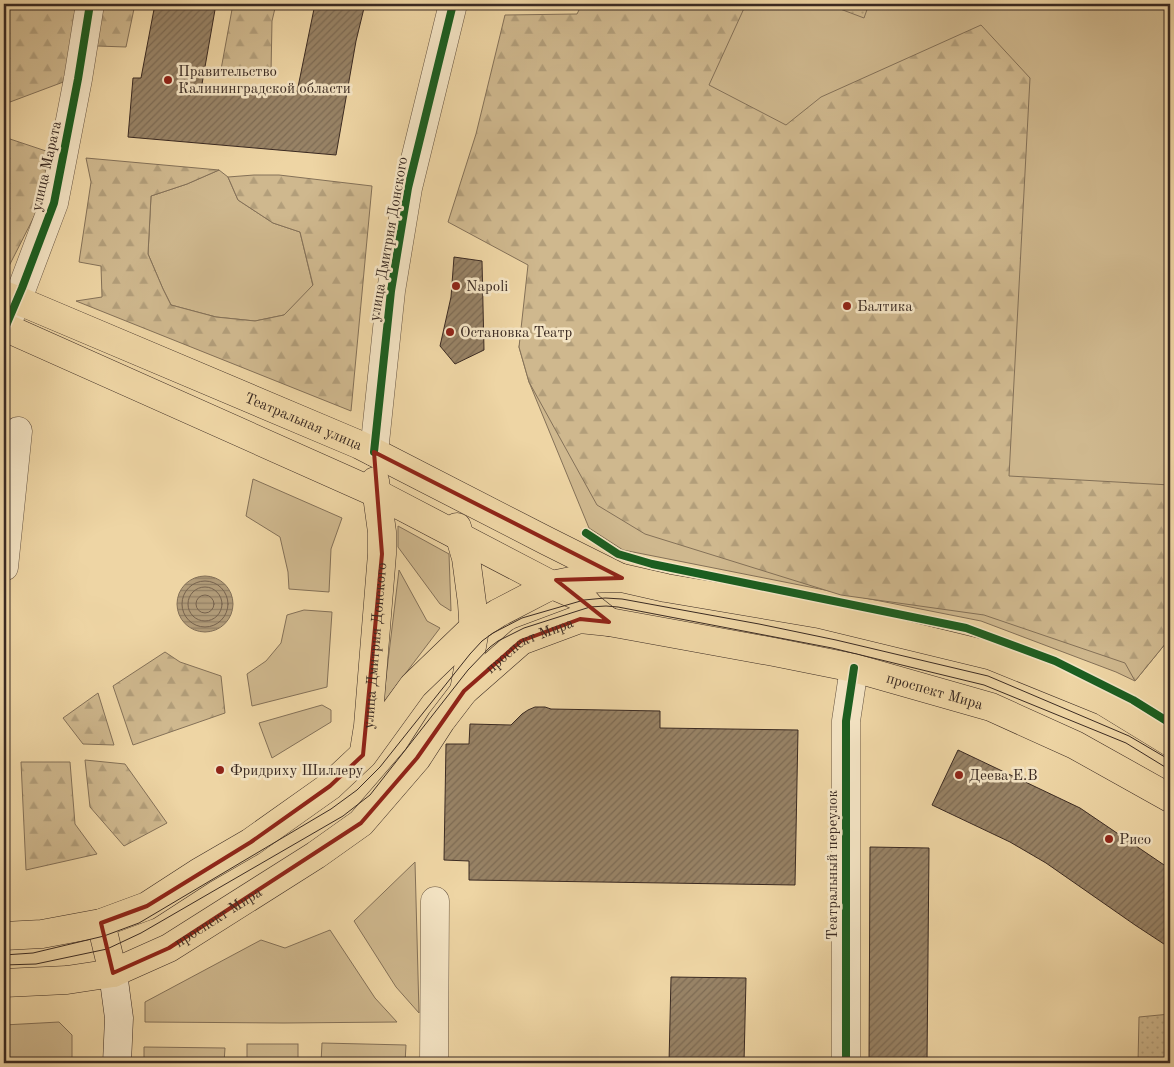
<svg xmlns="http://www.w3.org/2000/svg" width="1174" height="1067" viewBox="0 0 1174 1067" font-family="'Old Standard TT',serif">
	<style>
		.green { fill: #cfb88e; stroke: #847158 }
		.forest { fill: url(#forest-firs); stroke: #847158 }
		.park { fill: url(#park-dots); stroke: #847158 }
		.water { fill: url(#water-rules); stroke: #816e56 }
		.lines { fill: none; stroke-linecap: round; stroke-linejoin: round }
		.shore { stroke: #76624d; stroke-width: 1 }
		.building { fill: url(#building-hatch); stroke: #3a2a22 }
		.street-casing { stroke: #675542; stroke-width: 29 }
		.secondary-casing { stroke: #3a2a22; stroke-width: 29 }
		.primary-casing { stroke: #3a2a22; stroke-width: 29 }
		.street { stroke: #f4e4c4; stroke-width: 28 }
		.secondary { stroke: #f4e4c4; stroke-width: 28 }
		.primary { stroke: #eed5a4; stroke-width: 28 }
		.tram { stroke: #3a2a22; stroke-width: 1 }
		.cycleway-casing { stroke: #f4e4c4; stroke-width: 11 }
		.cycleway { stroke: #1b5e20; stroke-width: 8 }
		.marked { fill: none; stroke: #8f2418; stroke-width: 4; stroke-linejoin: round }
		.poi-dot { fill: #8f2418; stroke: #f4e4c4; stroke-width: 2 }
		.labels { text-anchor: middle; stroke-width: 5; stroke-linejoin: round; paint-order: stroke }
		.poi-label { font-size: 15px; fill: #3a2a22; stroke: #f4e4c4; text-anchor: start }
		.street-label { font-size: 15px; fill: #3a2a22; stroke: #f4e4c4 }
	</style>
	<defs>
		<pattern id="forest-firs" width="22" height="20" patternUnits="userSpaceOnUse" patternTransform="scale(1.25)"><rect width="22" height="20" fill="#cfb88e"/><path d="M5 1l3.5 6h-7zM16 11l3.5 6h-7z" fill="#b29e7a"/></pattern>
		<pattern id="park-dots" width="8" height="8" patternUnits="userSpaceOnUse" patternTransform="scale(1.25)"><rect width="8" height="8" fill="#cfb88e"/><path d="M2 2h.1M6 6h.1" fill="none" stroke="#b29e7a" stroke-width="1.8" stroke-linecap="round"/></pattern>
		<pattern id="water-rules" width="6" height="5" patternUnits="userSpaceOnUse" patternTransform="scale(1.25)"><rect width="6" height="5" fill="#b19b78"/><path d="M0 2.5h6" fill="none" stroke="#917f62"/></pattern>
		<pattern id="building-hatch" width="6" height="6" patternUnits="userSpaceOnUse" patternTransform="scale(1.25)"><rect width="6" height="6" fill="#988366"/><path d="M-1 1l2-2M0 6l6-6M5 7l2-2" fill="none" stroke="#7d6b54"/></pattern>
	</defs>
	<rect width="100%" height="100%" fill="#eed5a4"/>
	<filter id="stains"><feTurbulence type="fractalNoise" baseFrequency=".004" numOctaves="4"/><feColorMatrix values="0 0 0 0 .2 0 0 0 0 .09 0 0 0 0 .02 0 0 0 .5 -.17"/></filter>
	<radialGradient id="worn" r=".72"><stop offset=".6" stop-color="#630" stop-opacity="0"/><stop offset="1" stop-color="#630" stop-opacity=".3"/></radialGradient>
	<g class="green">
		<path d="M592 4H1170V638L1135 681 1116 672 981 621 623 550 589 528 529 382 519 347Z"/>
		<path d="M219 170 228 177 238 200 273 223 300 232 313 286 284 315 255 321 216 317 171 305 163 289 148 254 151 196 187 184Z"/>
		<path d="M253 479 342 518 331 549 329 592 289 589 288 572 280 537 246 516Z"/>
		<path d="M398 526 449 554 451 611 440 604 398 547Z"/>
		<path d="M399 570 427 621 440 628 383 703Z"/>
		<path d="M304 610 332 612 327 687 252 706 247 674 266 661 281 643 287 615Z"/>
		<path d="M322 705 331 710V722L272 758 259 723Z"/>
		<path d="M415 862 419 1013 396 987 354 921Z"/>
		<path d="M330 930 375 998 397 1022 284 1023 145 1022V1002L261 940 285 948Z"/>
		<path d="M59 1022 72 1035V1063H4V1025Z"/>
		<path d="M322 1043 406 1045 405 1063H321Z"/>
		<rect x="247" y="1044" width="51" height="19"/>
		<path d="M144 1047 225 1048 224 1063H144Z"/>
	</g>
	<g class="forest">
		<path d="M4 4H76L66 81 10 102 4 101Z"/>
		<path d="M103 4H135L126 47 97 46Z"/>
		<path d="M233 4H276L272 21 271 73 220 75Z"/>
		<path d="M582 4H746L709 85 786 125 821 97 981 25 1030 78 1009 476 1170 485V638L1135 681 1125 663 984 615 841 595 645 534 597 505 529 382 519 347 528 265 448 222 476 134 505 15 577 14Z"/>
		<path d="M4 137 52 153 40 205 7 270 4 269Z"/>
		<path d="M86 158 219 170 187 184 151 196 148 254 163 289 171 305 216 317 255 321 284 315 313 285 300 232 273 223 238 200 228 177 254 175H279L372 186 351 411 76 301 102 297 101 266 79 262 91 182Z"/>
		<path d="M165 652 180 662 221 676 225 713 133 745 113 686Z"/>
		<path d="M98 693 114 745 83 744 63 718Z"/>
		<path d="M85 760 125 764 167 823 124 846 90 807Z"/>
		<path d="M21 762H70L75 824 97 854 26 870Z"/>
	</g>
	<g class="park">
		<path d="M827 4H869L864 18Z"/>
		<path d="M1170 1014V1063H1138L1139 1017Z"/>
	</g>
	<circle class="water" cx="205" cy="604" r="28"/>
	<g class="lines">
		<g class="shore">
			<circle cx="205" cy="604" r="23"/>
			<circle cx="205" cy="604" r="17"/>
			<circle cx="205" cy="604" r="9"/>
		</g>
	</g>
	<g class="building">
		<path d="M155 4H216L202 84 297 92 315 4H365L356 41 336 155 128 137 133 78H141Z"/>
		<path d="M454 257 482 261 484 350 455 364 440 346 451 297Z"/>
		<path d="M535 707H545L551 709 660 711V728L798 730 795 885 469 880V861L444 860 446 744H469L470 724 511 725 522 714 528 710Z"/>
		<path d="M958 750 1080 808 1170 869V948L1135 925 1046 863 1010 842 932 805Z"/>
		<path d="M870 847 929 848 927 1063H869Z"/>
		<path d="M671 977 746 978 744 1063H669Z"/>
	</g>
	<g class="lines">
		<g class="street-casing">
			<g id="street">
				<path d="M5 328 22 288 54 203 78 79 90 4"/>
				<path d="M374 452 391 291 408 188 453 4"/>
				<path d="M4 567 18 431"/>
				<path d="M434 1063 435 901"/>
				<path d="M846 1063V721L854 668"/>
			</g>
		</g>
		<g class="secondary-casing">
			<path id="secondary" d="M113 973 119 1018 117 1063"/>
		</g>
		<g class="primary-casing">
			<g id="primary">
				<path id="s1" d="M4 295 17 300 360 445 547 541 619 577"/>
				<path d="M4 327 376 493 552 585 580 597 584 600 590 607 609 622"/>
				<path d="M457 527 466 558 472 603 474 635 464 691"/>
				<path id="s2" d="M364 751 368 726 382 554V532L375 481"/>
				<path d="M101 923 113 973"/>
				<path d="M4 936 42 934 101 923 147 906 201 871 251 842 330 786 363 755 413 686 470 631 498 613 552 585 581 579 622 578 666 588 819 614 992 656 1103 701 1170 742"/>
				<path id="s3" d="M4 983 67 980 113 973 169 948 316 855 361 823 417 758 441 721 464 691 521 641 580 619 609 622 774 652 854 668 991 707 1075 745 1170 798"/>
			</g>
		</g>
		<use href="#street" class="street"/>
		<use href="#secondary" class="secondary"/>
		<use href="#primary" class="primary"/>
		<g class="tram">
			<path d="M4 955 33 953 104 936 139 923 331 809 357 790 380 767 470 654 482 641 493 633 522 618 584 600 605 598 622 599 759 624 836 640 988 676 1129 736 1170 760"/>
			<path d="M4 965 36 964 107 949 141 933 343 816 370 795 468 670 490 647 498 641 524 628 590 607 606 606 618 607 832 648 984 685 1126 743 1170 770"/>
		</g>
		<g class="cycleway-casing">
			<g id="cycleway">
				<path d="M5 328 22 288 54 203 78 79 90 4"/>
				<path d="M374 452 391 291 408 188 453 4"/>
				<path d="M586 533 618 554 652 564 966 628 1055 661 1133 700 1170 723"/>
				<path d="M846 1063V721L854 668"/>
			</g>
		</g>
		<use href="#cycleway" class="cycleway"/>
	</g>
	<path class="marked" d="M374 452 622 578 556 580 609 622 580 619 521 641 464 691 417 758 361 823 169 948 113 973 101 923 147 906 251 842 330 786 363 755 382 554Z"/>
	<g class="poi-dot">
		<circle cx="168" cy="80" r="5"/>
		<circle cx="456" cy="286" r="5"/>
		<circle cx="847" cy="306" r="5"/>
		<circle cx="450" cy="332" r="5"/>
		<circle cx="220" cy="770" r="5"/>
		<circle cx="959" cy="775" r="5"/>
		<circle cx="1109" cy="839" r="5"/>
	</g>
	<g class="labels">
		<g class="poi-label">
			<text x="178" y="76">Правительство<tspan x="178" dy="17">Калининградской области</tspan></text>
			<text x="466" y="291">Napoli</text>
			<text x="857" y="311">Балтика</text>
			<text x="460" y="337">Остановка Театр</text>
			<text x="230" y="775">Фридриху Шиллеру</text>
			<text x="969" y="780">Деева Е.В</text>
			<text x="1119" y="844">Рисо</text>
		</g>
		<g class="street-label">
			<text transform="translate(46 166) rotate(-77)" y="5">улица Марата</text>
			<text transform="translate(388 239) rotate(-80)" y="5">улица Дмитрия Донского</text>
			<text dy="5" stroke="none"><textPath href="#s1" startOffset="325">Театральная улица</textPath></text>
			<text dy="5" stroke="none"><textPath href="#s2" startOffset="106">улица Дмитрия Донского</textPath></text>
			<text dy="5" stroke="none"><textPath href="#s3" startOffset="649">проспект Мира</textPath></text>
			<text dy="5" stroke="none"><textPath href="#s3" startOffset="1069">проспект Мира</textPath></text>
			<text transform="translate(832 865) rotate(-90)" y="5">Театральный переулок</text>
			<text dy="5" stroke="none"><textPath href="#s3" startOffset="229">проспект Мира</textPath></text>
		</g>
	</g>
	<rect width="1174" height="1067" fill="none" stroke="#eed5a4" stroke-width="20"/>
	<rect x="5" y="5" width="1164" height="1057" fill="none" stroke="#3a2a22" stroke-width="2.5"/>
	<rect x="10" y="10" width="1154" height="1047" fill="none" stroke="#3a2a22"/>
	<rect width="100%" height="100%" filter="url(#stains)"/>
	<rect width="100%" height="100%" fill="url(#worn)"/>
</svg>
